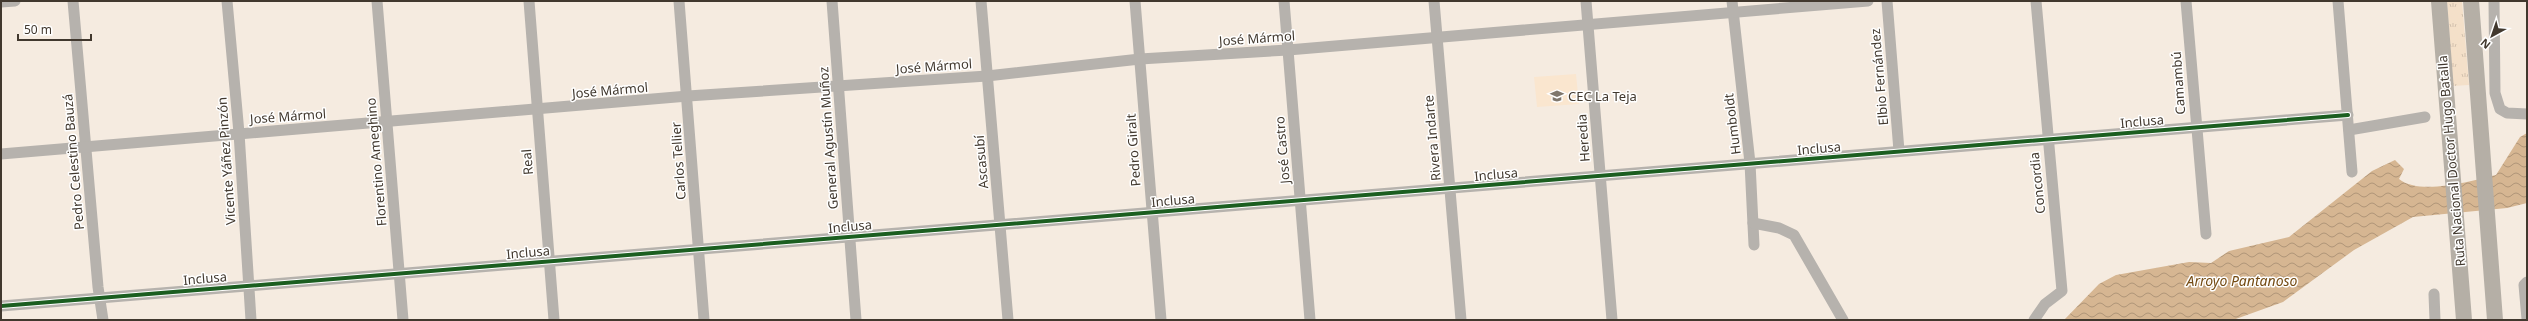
<svg xmlns="http://www.w3.org/2000/svg" width="2528" height="321" viewBox="0 0 2528 321" font-family="'Noto Sans',sans-serif">
	<style>
		.built { fill: #fae6cf }
		.grass { fill: url(#grass-tufts) }
		.water { fill: url(#water-waves) }
		.lines { fill: none; stroke-linecap: round; stroke-linejoin: round }
		.minor { stroke: #b6b2ad; stroke-width: 11 }
		.highway { stroke: #b5afa6; stroke-width: 16 }
		.cycleway-casing { stroke: #fff; stroke-width: 6 }
		.cycleway { stroke: #1b5e20; stroke-width: 4 }
		.labels { text-anchor: middle; stroke-width: 3; stroke-linejoin: round; paint-order: stroke }
		.street-label { font-size: 13px; fill: #41382e; stroke: #fff }
		.poi-label { font-size: 13px; fill: #41382e; stroke: #fff; text-anchor: start }
		.water-label { font-size: 14px; font-style: italic; fill: #744b13; stroke: #fff }
	</style>
	<defs>
		<pattern id="grass-tufts" width="24" height="20" patternUnits="userSpaceOnUse"><rect width="24" height="20" fill="#f4e0c9"/><path d="M3 7l-1-3M5 7V3M7 7l1-3M15 17l-1-3M17 17v-4M19 17l1-3" fill="none" stroke="#d2c1ad"/></pattern>
		<pattern id="water-waves" width="16" height="10" patternUnits="userSpaceOnUse"><rect width="16" height="10" fill="#d6b692"/><path d="M0 5q4-4 8 0t8 0" fill="none" stroke="#af9578"/></pattern>
	</defs>
	<rect width="100%" height="100%" fill="#f5ebe0"/>
	<path class="built" d="M1576 74 1579 104 1537 107 1534 77Z"/>
	<path class="grass" d="M2447 1H2462L2469 85 2453 86Z"/>
	<path class="water" d="M2527 133V203L2507 208 2413 217 2354 250 2283 302 2233 320H2064L2099 284 2116 275 2189 262 2211 263 2229 251 2289 237 2372 171 2395 160 2404 169 2399 179C2420 196 2471 181 2496 175L2520 137Z"/>
	<g class="lines">
		<g class="minor">
			<path d="M73 1 98 287 103 320"/>
			<path d="M227 1 239 133 251 320"/>
			<path d="M377 1 403 320"/>
			<path d="M529 1 554 320"/>
			<path d="M679 1 704 320"/>
			<path d="M832 1 856 320"/>
			<path d="M981 1 1008 320"/>
			<path d="M1135 1 1161 320"/>
			<path d="M1284 1 1310 320"/>
			<path d="M1434 1 1461 320"/>
			<path d="M1586 1 1612 320"/>
			<path d="M1732 1 1750 163 1754 245"/>
			<path d="M1887 1 1899 151"/>
			<path d="M2186 1 2206 234"/>
			<path d="M2338 1 2352 172"/>
			<path d="M2494 1 2495 93 2500 109 2507 113 2527 114"/>
			<path d="M1 2 15 1"/>
			<path d="M2349 130 2425 117"/>
			<path d="M1 154 688 96 987 76 1140 59 1288 50 1868 1"/>
			<path d="M1753 223 1779 228 1794 235 1843 320"/>
			<path d="M2527 282 2524 285 2527 319"/>
			<path d="M2434 294 2435 320"/>
			<path d="M1 306 2348 115"/>
			<path d="M2034 320 2045 304 2062 291 2036 1"/>
		</g>
		<g class="highway">
			<path d="M2439 1 2464 320"/>
			<path d="M2471 1 2495 320"/>
		</g>
		<g class="cycleway-casing">
			<path id="cycleway" d="M1 306 2348 115"/>
		</g>
		<use href="#cycleway" class="cycleway"/>
	</g>
	<defs>
		<g id="school-bare" transform="scale(1.08)"><path d="M0-5L7-2L0 1L-7-2ZM-4 1L0 2.5L4 1V4Q0 6-4 4Z" fill="#80776c" stroke="#fff" stroke-width="2.5" paint-order="stroke"/></g>
	</defs>
	<g fill-rule="evenodd">
		<use href="#school-bare" x="1557" y="96"/>
	</g>
	<g class="labels">
		<g class="street-label">
			<text transform="translate(1257 38) rotate(-4)" y="5">José Mármol</text>
			<text transform="translate(934 66) rotate(-4)" y="5">José Mármol</text>
			<text transform="translate(1879 77) rotate(-95)" y="5">Elbio Fernández</text>
			<text transform="translate(2178 83) rotate(-94)" y="5">Camambú</text>
			<text transform="translate(610 90) rotate(-5)" y="5">José Mármol</text>
			<text transform="translate(288 116) rotate(-4)" y="5">José Mármol</text>
			<text transform="translate(2142 121) rotate(-5)" y="5">Inclusa</text>
			<text transform="translate(1732 124) rotate(-97)" y="5">Humboldt</text>
			<text transform="translate(828 138) rotate(-94)" y="5">General Agustín Muñoz</text>
			<text transform="translate(1432 138) rotate(-95)" y="5">Rivera Indarte</text>
			<text transform="translate(1583 138) rotate(-94)" y="5">Heredia</text>
			<text transform="translate(1819 148) rotate(-5)" y="5">Inclusa</text>
			<text transform="translate(1133 150) rotate(-94)" y="5">Pedro Giralt</text>
			<text transform="translate(1282 150) rotate(-95)" y="5">José Castro</text>
			<text transform="translate(226 161) rotate(-94)" y="5">Vicente Yáñez Pinzón</text>
			<text transform="translate(678 161) rotate(-94)" y="5">Carlos Tellier</text>
			<text transform="translate(2451 161) rotate(-95)" y="5">Ruta Nacional Doctor Hugo Batalla</text>
			<text transform="translate(73 162) rotate(-95)" y="5">Pedro Celestino Bauzá</text>
			<text transform="translate(376 162) rotate(-95)" y="5">Florentino Ameghino</text>
			<text transform="translate(527 162) rotate(-95)" y="5">Real</text>
			<text transform="translate(981 162) rotate(-95)" y="5">Ascasubí</text>
			<text transform="translate(1496 174) rotate(-5)" y="5">Inclusa</text>
			<text transform="translate(2037 183) rotate(-96)" y="5">Concordia</text>
			<text transform="translate(1173 200) rotate(-5)" y="5">Inclusa</text>
			<text transform="translate(850 226) rotate(-5)" y="5">Inclusa</text>
			<text transform="translate(528 252) rotate(-5)" y="5">Inclusa</text>
			<text transform="translate(205 278) rotate(-5)" y="5">Inclusa</text>
		</g>
		<g class="poi-label">
			<text x="1568" y="101">CEC La Teja</text>
		</g>
		<g class="water-label">
			<text x="2242" y="286">Arroyo Pantanoso</text>
		</g>
	</g>
	<rect width="2528" height="321" fill="none" stroke="#41382e" stroke-width="4"/>
	<g transform="translate(2492 36) rotate(220)" stroke="#ffffff" stroke-width="3" paint-order="stroke">
	<path d="M0-3L7 15L0 10L-7 15Z" fill="#41382e"/>
	<text y="-6" font-size="11" font-weight="bold" text-anchor="middle" fill="#41382e">N</text>
	</g>
	<path d="M18 34v6h73v-6" fill="none" stroke="#41382e" stroke-width="2"/>
	<text x="24" y="34" font-size="12" fill="#41382e" stroke="#ffffff" stroke-width="3" paint-order="stroke">50 m</text>
</svg>
